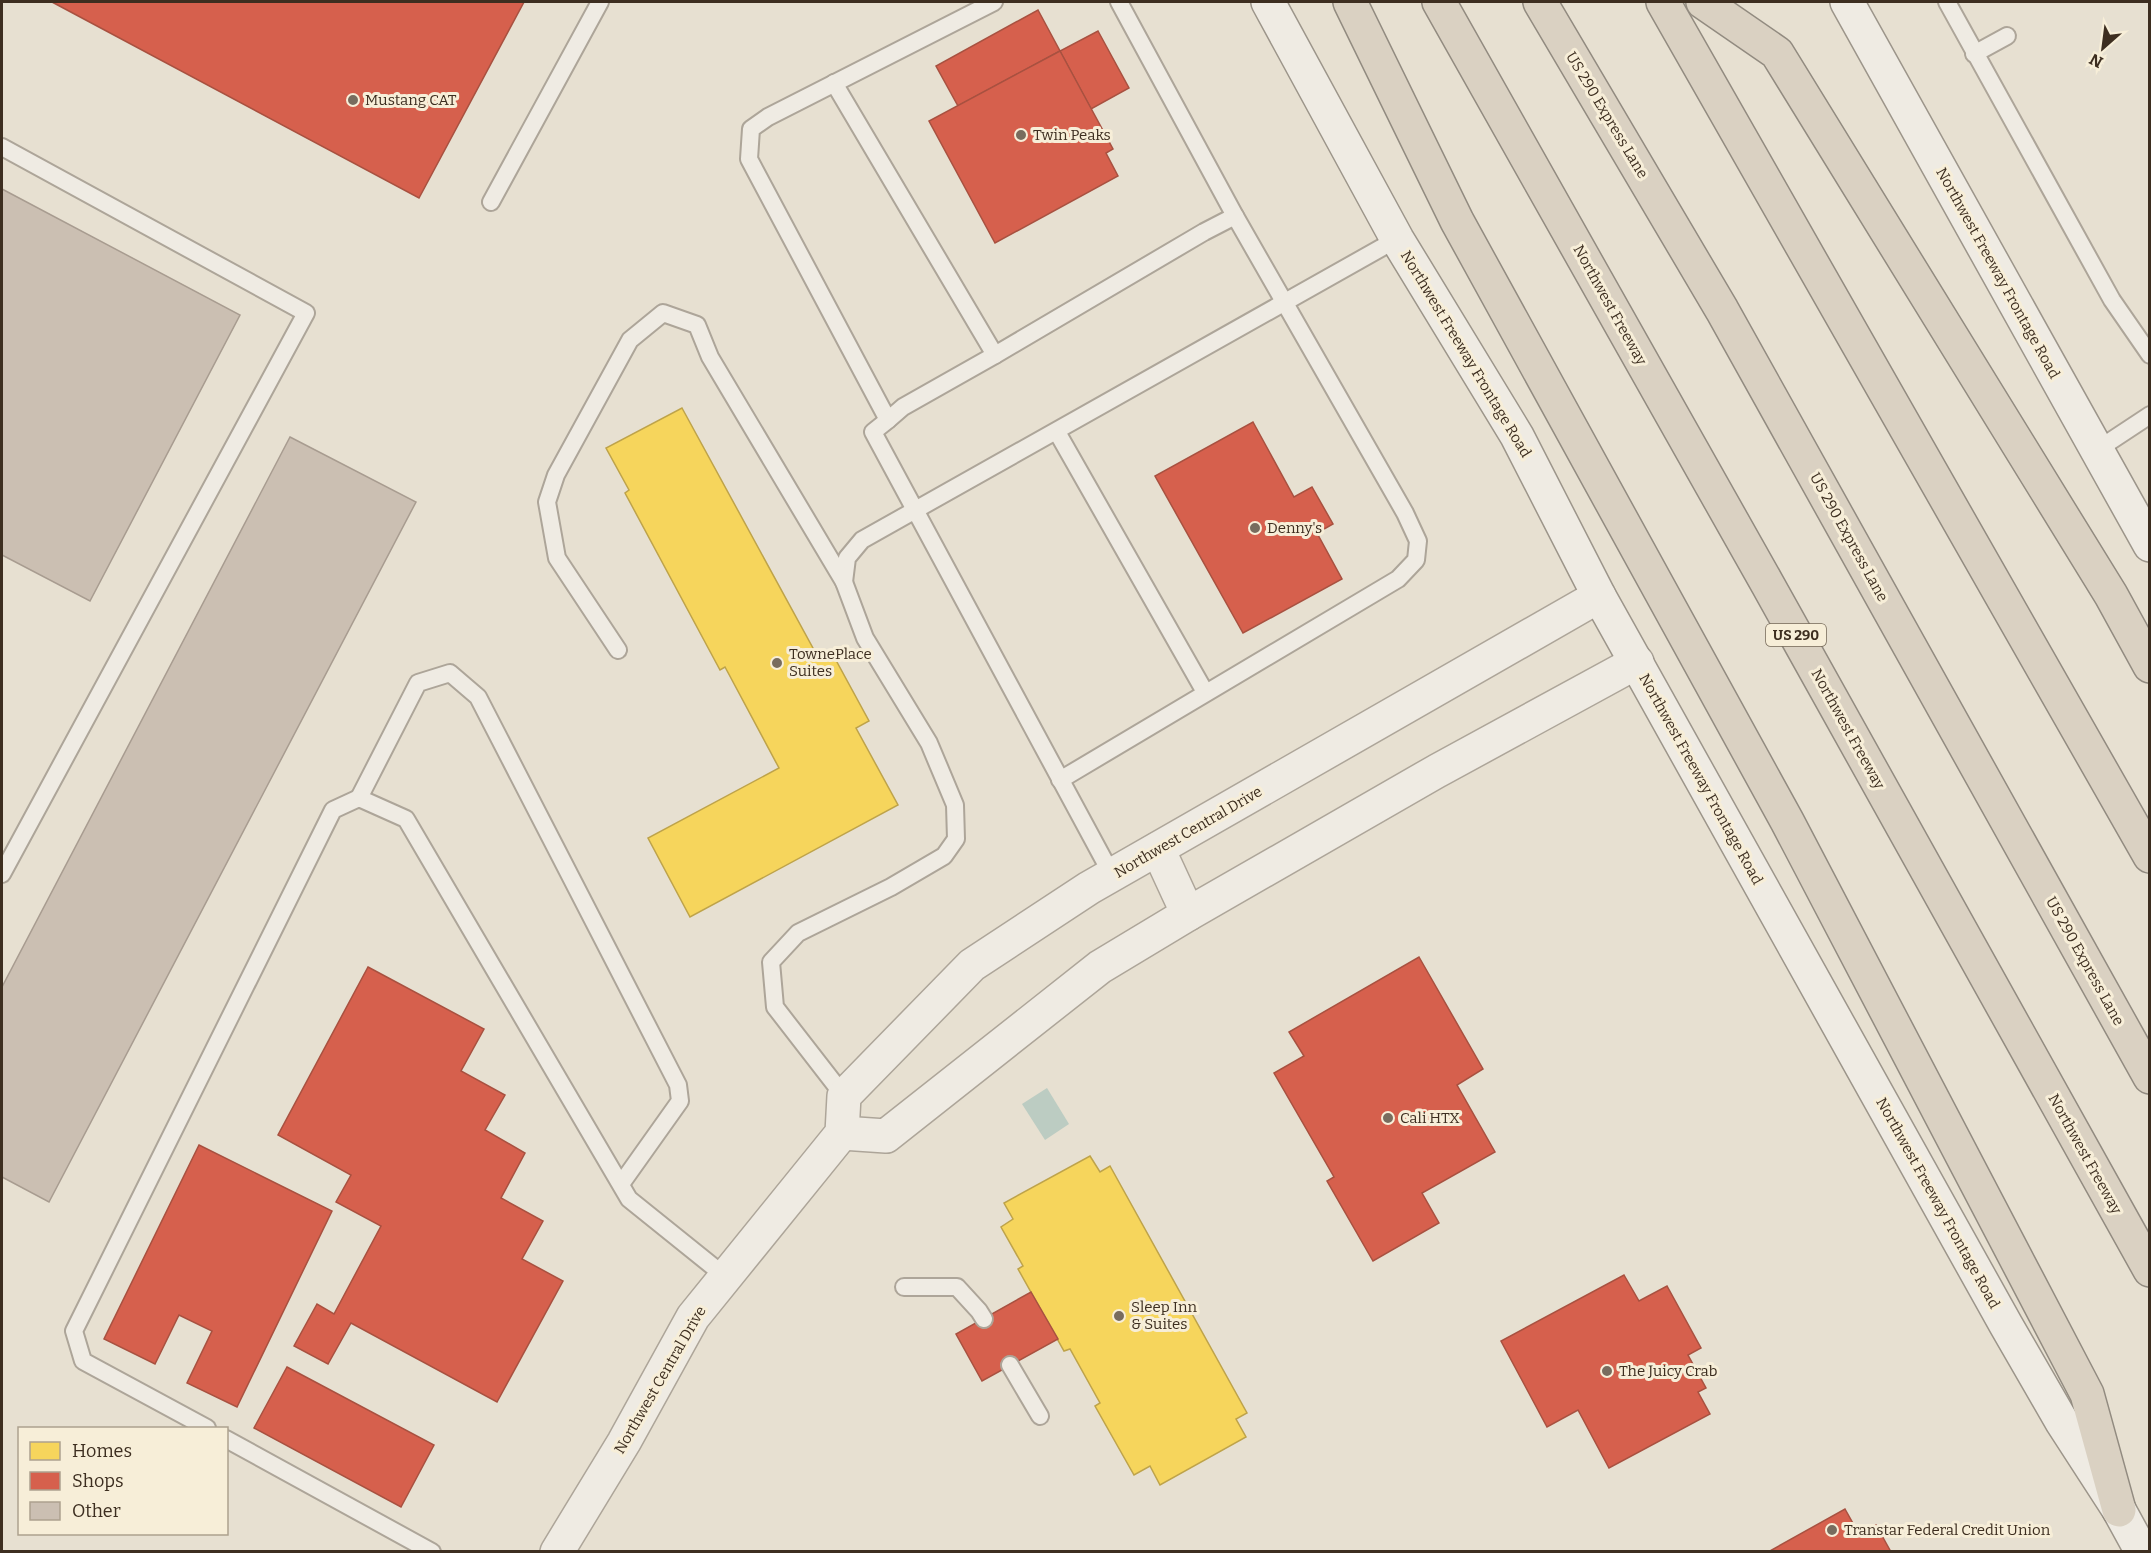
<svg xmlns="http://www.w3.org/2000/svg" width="2151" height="1553" viewBox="0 0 2151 1553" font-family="Bitter,serif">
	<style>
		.water { fill: #bcccc2 }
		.homes { fill: #f6d55c; stroke: #bea34a; stroke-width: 1.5 }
		.shops { fill: #d6604d; stroke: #a85140; stroke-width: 1.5 }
		.building { fill: #cbbfb2; stroke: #a89c90; stroke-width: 1.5 }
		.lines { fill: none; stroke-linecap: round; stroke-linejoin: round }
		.lane-casing { stroke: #ada599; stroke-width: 20 }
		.street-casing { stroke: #ada599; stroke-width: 36 }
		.secondary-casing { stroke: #9c958a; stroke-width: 36 }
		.highway-casing { stroke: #928b80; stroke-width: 36 }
		.lane { stroke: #efebe3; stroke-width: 16 }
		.street { stroke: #efebe3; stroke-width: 33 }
		.secondary { stroke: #efebe3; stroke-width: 33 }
		.highway { stroke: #dad1c2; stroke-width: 33 }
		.poi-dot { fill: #786c5e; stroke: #f7eed8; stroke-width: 2 }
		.labels { text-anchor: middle; stroke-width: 6; stroke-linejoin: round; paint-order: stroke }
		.shield { fill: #f7eed8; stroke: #756857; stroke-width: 1.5 }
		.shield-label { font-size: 14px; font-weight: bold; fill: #3d2e20 }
		.poi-label { font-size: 15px; fill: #3d2e20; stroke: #f7eed8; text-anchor: start }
		.street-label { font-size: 15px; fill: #3d2e20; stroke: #f7eed8 }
	</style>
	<rect width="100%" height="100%" fill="#e7e0d1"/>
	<path class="water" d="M1047 1088 1069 1124 1045 1140 1022 1104Z"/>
	<g class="homes">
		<path d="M682 408 819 659 832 653 869 721 856 728 898 805 690 917 648 838 779 768 725 667 720 670 625 493 629 490 606 448Z"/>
		<path d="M1090 1156 1100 1172 1110 1166 1247 1413 1236 1419 1246 1437 1160 1485 1150 1466 1134 1475 1095 1406 1100 1403 1070 1349 1064 1351 1018 1269 1023 1266 1001 1227 1013 1219 1004 1203Z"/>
	</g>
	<g class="shops">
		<path d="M52 2H524L419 198Z"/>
		<path d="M1038 10 1060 51 958 106 936 66Z"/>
		<path d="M1098 31 1129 88 1091 109 1060 51Z"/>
		<path d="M1060 51 1113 149 1106 153 1118 176 995 243 929 121Z"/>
		<path d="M1253 422 1294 497 1312 487 1333 524 1317 533 1342 579 1243 633 1155 476Z"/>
		<path d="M1419 957 1483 1069 1457 1085 1495 1152 1422 1193 1439 1223 1373 1261 1327 1181 1334 1177 1274 1073 1304 1056 1289 1032Z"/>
		<path d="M368 967 484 1029 461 1071 505 1095 485 1130 525 1153 501 1198 543 1221 522 1259 563 1281 497 1402 351 1323 328 1364 294 1346 317 1304 334 1314 381 1226 336 1202 351 1175 278 1135Z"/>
		<path d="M199 1145 332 1211 237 1407 187 1383 212 1331 179 1315 155 1364 104 1339Z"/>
		<path d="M1624 1275 1639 1301 1667 1286 1701 1348 1688 1355 1706 1388 1698 1392 1710 1414 1609 1468 1578 1410 1547 1427 1501 1341Z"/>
		<path d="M1031 1292 1058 1339 982 1381 956 1334Z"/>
		<path d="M287 1367 434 1445 401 1507 254 1428Z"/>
		<path d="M1845 1509 1859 1534 1876 1525 1891 1552H1768Z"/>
	</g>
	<g class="building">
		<path d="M2 189 240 315 90 601 2 555Z"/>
		<path d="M290 437 416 502 49 1202 2 1177V987Z"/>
	</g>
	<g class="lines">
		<g class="lane-casing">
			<g id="lane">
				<path d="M994 2 768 117 751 129 749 159 888 420 873 432 1112 875"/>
				<path d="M1947 2 2112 300 2150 355"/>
				<path d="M1974 54 2007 36"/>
				<path d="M834 83 995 355"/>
				<path d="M2 147 306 313 2 874"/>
				<path d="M491 202 600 2"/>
				<path d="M888 420 903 407 995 355 1204 232 1235 216"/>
				<path d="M1057 432 1205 692"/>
				<path d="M2097 450 2150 415"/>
				<path d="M844 582 847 558 862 540 1397 239"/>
				<path d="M618 650 557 558 547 502 556 475 630 340 663 313 697 325 710 357 844 582 865 638 929 743 955 805 956 839 944 856 891 887 798 933 771 962 775 1007 844 1096"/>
				<path d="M1060 780 1398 579 1416 560 1418 541 1405 513 1235 216 1119 2"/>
				<path d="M359 798 418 683 450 673 478 697 678 1085 680 1101 621 1184"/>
				<path d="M904 1287H957L979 1311 984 1319"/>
				<path d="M1010 1365 1040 1416"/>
				<path d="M207 1428 83 1361 74 1331 333 810 359 798 406 819 629 1199 726 1277"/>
				<path d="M226 1439 432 1552"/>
			</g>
		</g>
		<g class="street-casing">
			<g id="street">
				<path d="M1158 849 1188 914"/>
				<path d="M842 1133 886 1136 1100 967 1188 914 1437 771 1637 662"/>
				<path d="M557 1552 624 1442 693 1317 842 1133 844 1096 972 965 1089 888 1599 596"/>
			</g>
		</g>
		<g class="secondary-casing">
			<g id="secondary">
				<path d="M1268 2 1397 239 1517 436 1599 596 2006 1325 2062 1422 2119 1510 2142 1552"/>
				<path d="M1847 2 2150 545"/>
			</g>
		</g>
		<g class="highway-casing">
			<g id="highway">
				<path d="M1350 2 1457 221 1787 821 2087 1394 2119 1510"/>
				<path d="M1439 2 1768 585 2150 1270"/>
				<path d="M1540 2 1722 310 2150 1077"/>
				<path d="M1663 2 2150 856"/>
				<path d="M1703 2 1777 53 2111 595 2150 666"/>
			</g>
		</g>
		<use href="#lane" class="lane"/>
		<use href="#street" class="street"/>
		<use href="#secondary" class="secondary"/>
		<use href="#highway" class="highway"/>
	</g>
	<g class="poi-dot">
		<circle cx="353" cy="100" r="6"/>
		<circle cx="1021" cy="135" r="6"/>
		<circle cx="1255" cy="528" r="6"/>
		<circle cx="777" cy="663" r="6"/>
		<circle cx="1388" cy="1118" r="6"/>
		<circle cx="1119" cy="1316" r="6"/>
		<circle cx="1607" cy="1371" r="6"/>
		<circle cx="1832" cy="1530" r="6"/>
	</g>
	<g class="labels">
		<rect class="shield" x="1766" y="624" width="60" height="22" rx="4.5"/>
		<g class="shield-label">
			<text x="1796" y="640">US 290</text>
		</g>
		<g class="poi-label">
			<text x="365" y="105">Mustang CAT</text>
			<text x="1033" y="140">Twin Peaks</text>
			<text x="1267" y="533">Denny's</text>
			<text x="789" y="659">TownePlace<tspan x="789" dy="17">Suites</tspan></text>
			<text x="1400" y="1123">Cali HTX</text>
			<text x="1131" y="1312">Sleep Inn<tspan x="1131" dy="17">&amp; Suites</tspan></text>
			<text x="1619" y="1376">The Juicy Crab</text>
			<text x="1844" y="1535">Transtar Federal Credit Union</text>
		</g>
		<g class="street-label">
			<text transform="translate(1607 115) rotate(59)" y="5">US 290 Express Lane</text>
			<text transform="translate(1998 273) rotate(61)" y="5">Northwest Freeway Frontage Road</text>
			<text transform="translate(1610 305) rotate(61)" y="5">Northwest Freeway</text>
			<text transform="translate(1466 354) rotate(59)" y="5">Northwest Freeway Frontage Road</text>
			<text transform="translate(1849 537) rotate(61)" y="5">US 290 Express Lane</text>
			<text transform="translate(1848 729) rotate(61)" y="5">Northwest Freeway</text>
			<text transform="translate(1701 779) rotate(61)" y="5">Northwest Freeway Frontage Road</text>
			<text transform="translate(1188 832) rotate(-30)" y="5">Northwest Central Drive</text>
			<text transform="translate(2085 961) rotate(61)" y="5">US 290 Express Lane</text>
			<text transform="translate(2085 1154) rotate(61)" y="5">Northwest Freeway</text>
			<text transform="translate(1938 1203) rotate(61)" y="5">Northwest Freeway Frontage Road</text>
			<text transform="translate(660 1380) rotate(-60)" y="5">Northwest Central Drive</text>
		</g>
	</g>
	<rect width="2151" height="1553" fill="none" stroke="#3d2e20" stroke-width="6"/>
	<rect x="18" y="1427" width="210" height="108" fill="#f7eed8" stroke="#ada18e" stroke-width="1.5"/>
	<rect x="30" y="1442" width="30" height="18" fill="#f6d55c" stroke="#ada18e" stroke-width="1.5"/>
	<text x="72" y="1457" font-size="18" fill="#3d2e20">Homes</text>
	<rect x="30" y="1472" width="30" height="18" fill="#d6604d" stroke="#ada18e" stroke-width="1.5"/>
	<text x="72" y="1487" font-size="18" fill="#3d2e20">Shops</text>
	<rect x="30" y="1502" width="30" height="18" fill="#cbbfb2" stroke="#ada18e" stroke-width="1.5"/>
	<text x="72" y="1517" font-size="18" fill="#3d2e20">Other</text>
	<g transform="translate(2103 48) rotate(208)" stroke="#f7eed8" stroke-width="4.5" paint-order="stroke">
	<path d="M0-4.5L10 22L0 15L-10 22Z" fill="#3d2e20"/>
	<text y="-9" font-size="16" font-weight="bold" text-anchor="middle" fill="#3d2e20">N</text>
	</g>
</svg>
